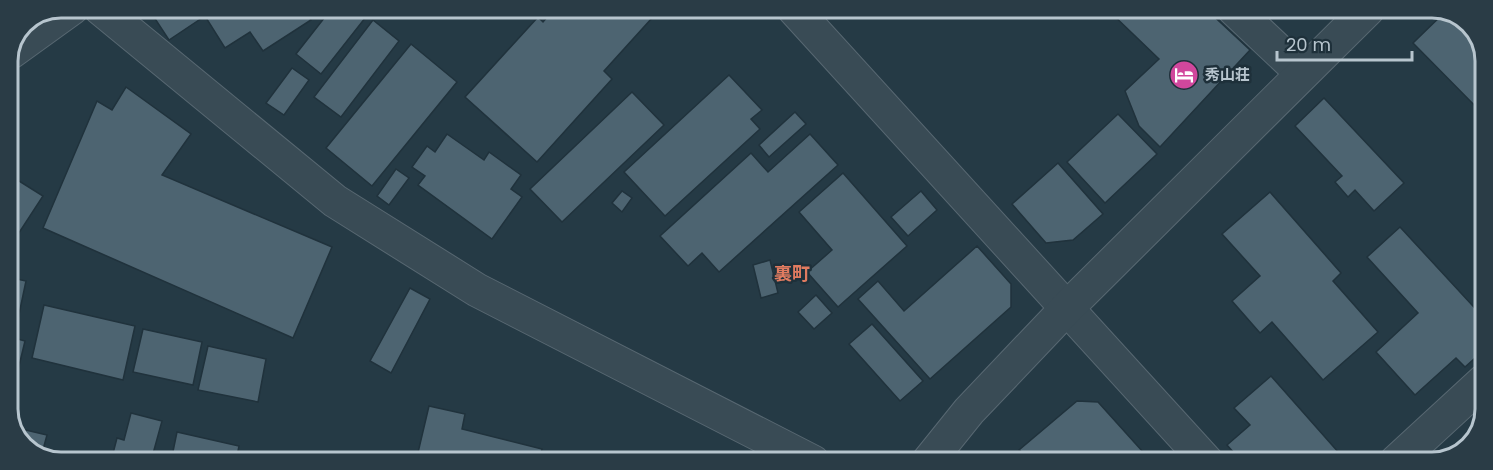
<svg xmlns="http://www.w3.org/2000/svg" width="1493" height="470" viewBox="0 0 1493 470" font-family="Poppins,'Noto Sans JP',sans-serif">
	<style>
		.building { fill: #4d6471; stroke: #20323c; stroke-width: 1.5 }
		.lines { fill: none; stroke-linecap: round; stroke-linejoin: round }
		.street-casing { stroke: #586872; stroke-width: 35 }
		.street { stroke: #394b55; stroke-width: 33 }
		.labels { text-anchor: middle; stroke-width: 5; stroke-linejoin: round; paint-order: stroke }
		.poi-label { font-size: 15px; font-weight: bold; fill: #b7c5ce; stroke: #1e303a; text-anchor: start }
		.quarter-label { font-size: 18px; font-weight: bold; fill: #e07b60; stroke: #1e303a }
		.rim { fill: none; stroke: #b7c5ce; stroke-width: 3 }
	</style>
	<rect width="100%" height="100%" fill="#253a45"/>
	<g class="building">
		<path d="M148 8H303L311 20 263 51 250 32 225 48 205 16 169 40Z"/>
		<path d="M332 8H373L321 74 296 54Z"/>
		<path d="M555 8H640L652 18 604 71 612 79 537 162 465 97 538 17 543 22Z"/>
		<path d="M1107 9H1206L1250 50 1160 147 1139 126 1125 91 1159 59Z"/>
		<path d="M1447 10 1472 26 1485 58V116L1413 43Z"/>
		<path d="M373 20 399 41 341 117 314 97Z"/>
		<path d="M411 44 457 82 372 186 326 148Z"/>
		<path d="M292 68 309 80 284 115 266 103Z"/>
		<path d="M729 75 762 110 751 119 760 129 665 216 624 172Z"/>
		<path d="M126 87 191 134 162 175 332 247 293 338 43 228 97 101 112 110Z"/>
		<path d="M632 92 664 125 562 222 530 189Z"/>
		<path d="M1324 98 1404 183 1374 211 1355 190 1348 197 1335 182 1342 176 1295 126Z"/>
		<path d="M795 112 806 124 769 157 759 145Z"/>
		<path d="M1118 114 1157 154 1105 203 1067 162Z"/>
		<path d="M447 134 484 160 489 152 521 175 511 189 522 197 492 239 418 185 425 176 412 167 427 146 435 152Z"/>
		<path d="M810 134 838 165 719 272 702 253 688 266 660 236 751 153 768 172Z"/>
		<path d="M1058 163 1103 214 1073 240 1046 243 1012 204Z"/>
		<path d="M396 169 409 178 389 205 377 196Z"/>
		<path d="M843 173 907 246 838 307 807 272 832 250 799 212Z"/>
		<path d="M8 174 43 196 13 242 8 239Z"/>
		<path d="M622 191 632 198 622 212 612 203Z"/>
		<path d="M921 191 937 210 908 236 891 217Z"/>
		<path d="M1270 192 1341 273 1333 281 1378 332 1323 380 1272 322 1260 333 1232 301 1260 276 1222 234Z"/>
		<path d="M1400 227 1484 318V321L1475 330 1484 339V350L1465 367 1456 358 1415 395 1376 352 1418 313 1367 257Z"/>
		<path d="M977 246 1011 284V307L930 379 858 299 878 281 904 311Z"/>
		<path d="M770 260 778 293 761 298 753 265Z"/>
		<path d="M8 277 26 281 14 338 25 341 18 370 8 367Z"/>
		<path d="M410 288 430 299 391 373 370 361Z"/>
		<path d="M816 295 832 313 814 329 798 312Z"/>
		<path d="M44 305 135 326 123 380 32 358Z"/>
		<path d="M872 324 923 381 900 401 849 344Z"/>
		<path d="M143 329 202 342 193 385 133 372Z"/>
		<path d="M208 346 266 359 258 402 198 390Z"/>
		<path d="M1271 376 1347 462H1242L1227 445 1250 425 1234 408Z"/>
		<path d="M1077 401 1098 402 1152 462H1036L1019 450Z"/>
		<path d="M429 406 465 414 462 429 542 449 539 461H416Z"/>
		<path d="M131 413 162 421 151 461H111L117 438 124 440Z"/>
		<path d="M13 427 47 435 41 457 21 444Z"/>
		<path d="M177 432 239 446 236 461H171Z"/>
	</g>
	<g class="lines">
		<g class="street-casing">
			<g id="street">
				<path d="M100 8 335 201 477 290 813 462"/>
				<path d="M794 9 1207 462"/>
				<path d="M1234 9 1302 73"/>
				<path d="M11 52 72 8"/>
				<path d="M928 462 969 411 1067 308 1368 9"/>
				<path d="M1396 462 1484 381"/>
			</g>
		</g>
		<use href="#street" class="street"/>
	</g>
	<defs>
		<g id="hotel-disc" transform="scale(1.5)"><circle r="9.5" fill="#d1479c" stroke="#1e303a"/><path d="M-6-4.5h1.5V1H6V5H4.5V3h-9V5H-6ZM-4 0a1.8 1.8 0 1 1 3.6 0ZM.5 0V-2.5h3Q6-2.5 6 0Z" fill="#fff"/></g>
	</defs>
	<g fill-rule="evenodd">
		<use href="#hotel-disc" x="1184" y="75"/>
	</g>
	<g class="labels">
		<g class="poi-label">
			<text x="1205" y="80">秀山荘</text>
		</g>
		<g class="quarter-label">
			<text x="792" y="280">裏町</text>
		</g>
	</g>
	<path d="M0 0H1493V470H0ZM61 18H1432A43 43 0 0 1 1475 61V409A43 43 0 0 1 1432 452H61A43 43 0 0 1 18 409V61A43 43 0 0 1 61 18Z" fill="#2a3c46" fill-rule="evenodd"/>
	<path class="rim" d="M61 18H1432A43 43 0 0 1 1475 61V409A43 43 0 0 1 1432 452H61A43 43 0 0 1 18 409V61A43 43 0 0 1 61 18Z"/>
	<path d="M1277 51v9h135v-9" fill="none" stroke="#b7c5ce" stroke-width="3"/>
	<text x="1286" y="51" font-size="18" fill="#b7c5ce" stroke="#1e303a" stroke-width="4.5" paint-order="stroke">20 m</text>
</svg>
